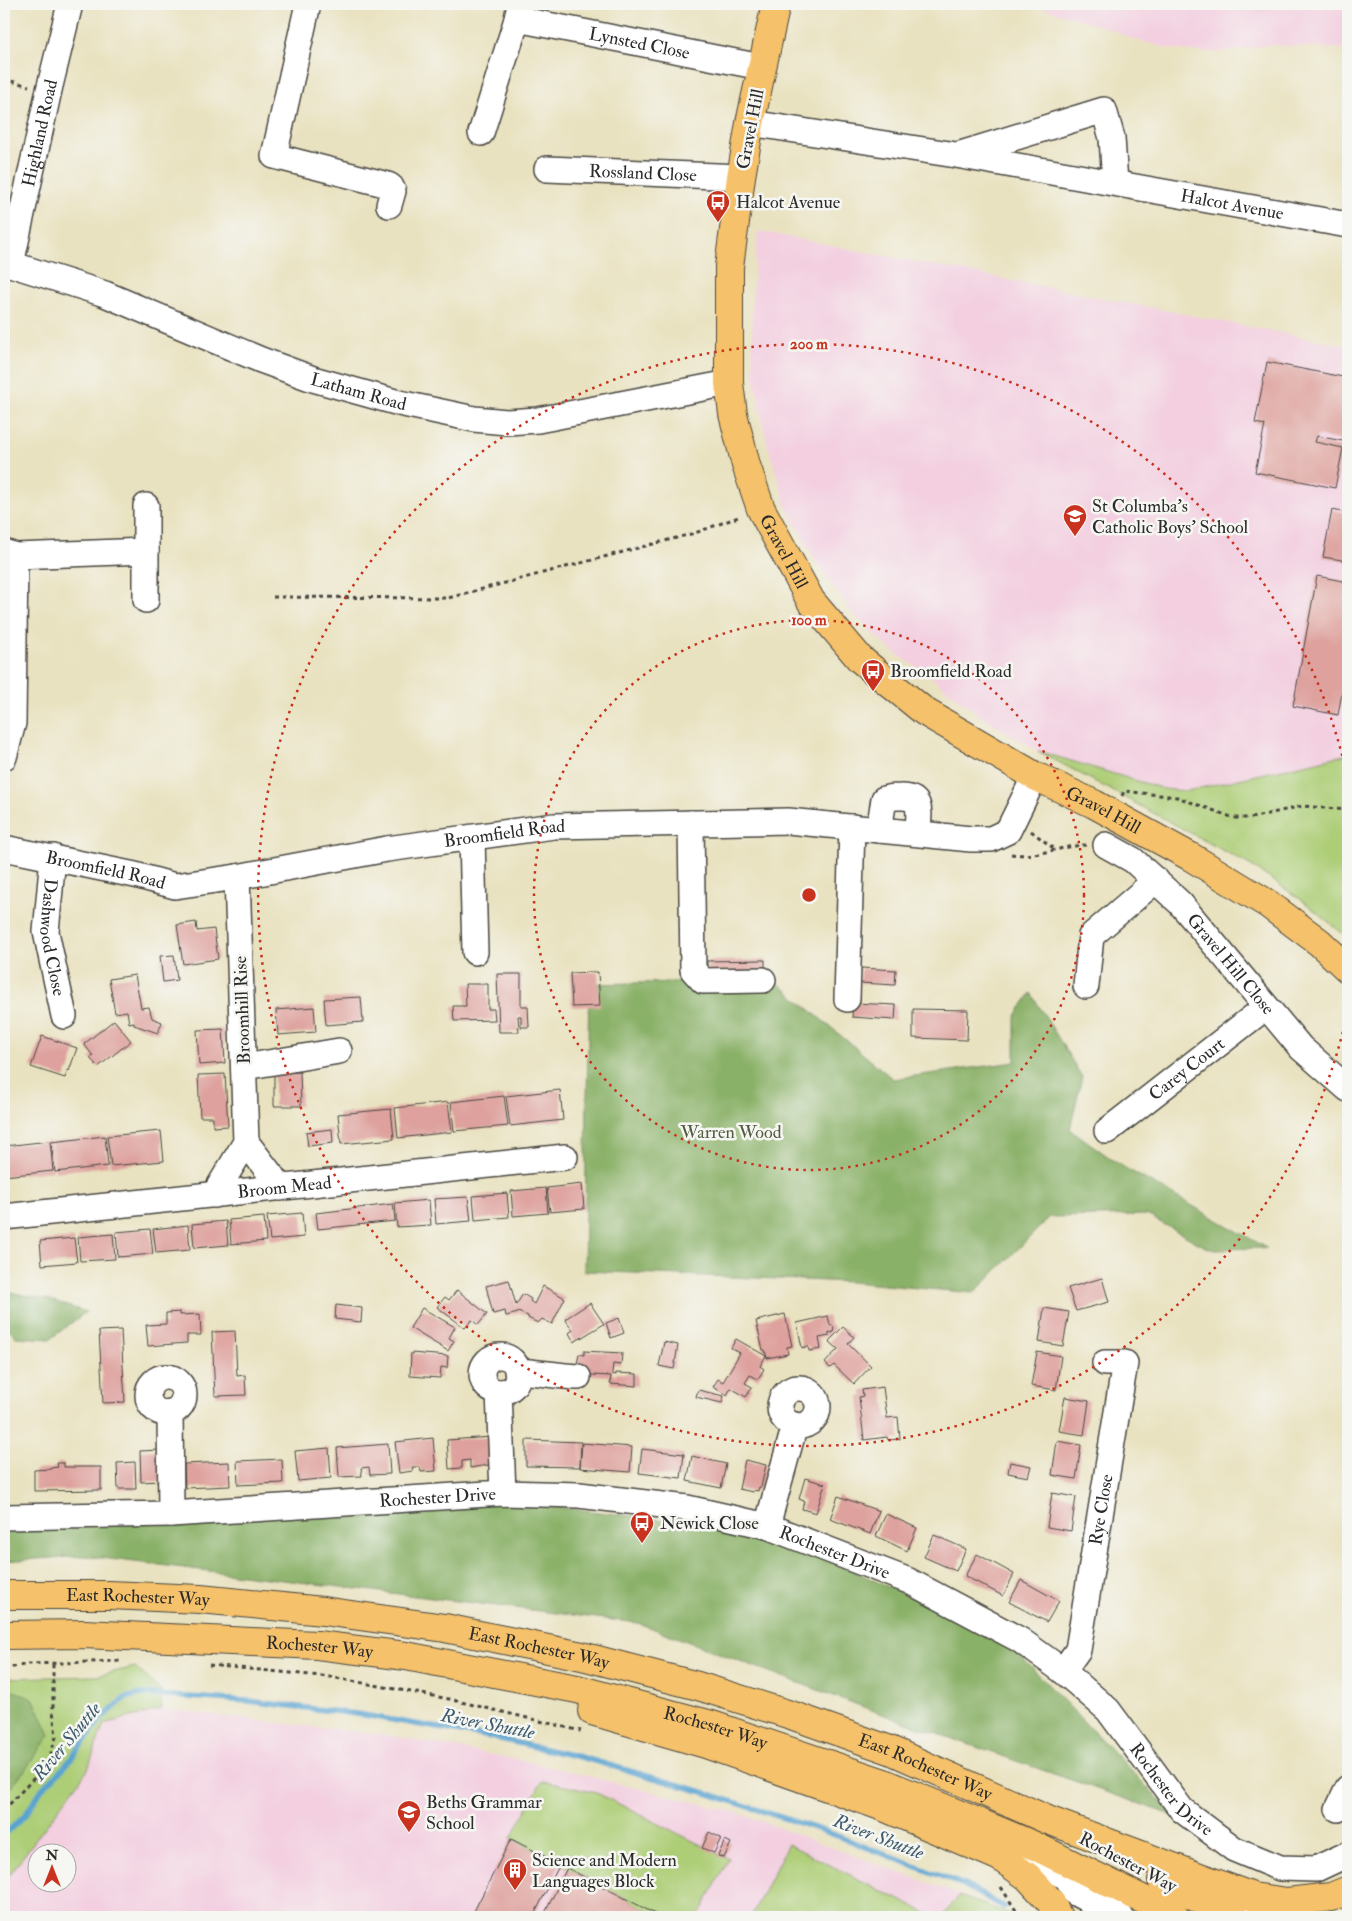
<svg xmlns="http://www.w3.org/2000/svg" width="1352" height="1921" viewBox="0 0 1352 1921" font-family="'IM FELL Double Pica',serif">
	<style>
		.built { fill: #f3cfe0; fill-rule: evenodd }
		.green { fill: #adce77; stroke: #6c7c51 }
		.forest { fill: #8ab168; stroke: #5a6e4a }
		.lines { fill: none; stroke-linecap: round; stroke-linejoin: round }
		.stream { stroke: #59a2d0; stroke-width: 5.5 }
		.building { fill: #dea19d }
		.minor-casing { stroke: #484641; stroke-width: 28 }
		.major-casing { stroke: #484641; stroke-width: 30 }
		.highway-casing { stroke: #484641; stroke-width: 30 }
		.path { stroke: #484641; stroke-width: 3; stroke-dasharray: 4 4; stroke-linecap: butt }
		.minor { stroke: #fff; stroke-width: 25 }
		.major { stroke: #f5c16b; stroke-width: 28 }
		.highway { stroke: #f5c16b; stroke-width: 28 }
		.ring { fill: none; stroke: #c8321e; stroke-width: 2.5; stroke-dasharray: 2.5 5 }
		.labels { text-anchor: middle; stroke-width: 5; stroke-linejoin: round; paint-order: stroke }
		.street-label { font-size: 18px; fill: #2b2b2b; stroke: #f6f6f2 }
		.poi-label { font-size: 18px; fill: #2b2b2b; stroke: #f6f6f2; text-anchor: start }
		.park-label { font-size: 18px; fill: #525c42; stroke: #f6f6f2 }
		.water-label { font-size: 19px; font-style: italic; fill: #3d5b6d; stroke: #f6f6f2 }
		.centre { fill: #c8321e; stroke: #f6f6f2; stroke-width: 2.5 }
		.ring-label { font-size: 15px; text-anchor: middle; font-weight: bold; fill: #c8321e; stroke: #f6f6f2; stroke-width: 5; stroke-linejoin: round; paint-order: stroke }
	</style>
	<rect width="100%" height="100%" fill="#f6f6f2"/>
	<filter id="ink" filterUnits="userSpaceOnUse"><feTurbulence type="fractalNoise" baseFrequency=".02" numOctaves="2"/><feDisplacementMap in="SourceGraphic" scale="10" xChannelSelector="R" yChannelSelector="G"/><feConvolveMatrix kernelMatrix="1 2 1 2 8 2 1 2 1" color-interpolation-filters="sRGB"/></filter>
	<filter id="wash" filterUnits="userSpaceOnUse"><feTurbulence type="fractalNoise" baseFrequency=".0096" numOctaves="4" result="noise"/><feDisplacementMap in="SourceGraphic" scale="20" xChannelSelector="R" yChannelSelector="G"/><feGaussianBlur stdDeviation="1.12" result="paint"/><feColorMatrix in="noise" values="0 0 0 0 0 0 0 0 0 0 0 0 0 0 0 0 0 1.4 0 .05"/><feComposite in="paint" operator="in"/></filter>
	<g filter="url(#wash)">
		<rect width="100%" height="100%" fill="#e9e2c0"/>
		<g class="built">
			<path d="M1009 4H1348V49L1270 45 1224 52H1194L1166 48 1127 37 1113 30 1043 8Z"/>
			<path d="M758 231 1348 346V754L1187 791 1164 789 1038 751 981 716 931 677 891 650 856 617 818 565 787 508 767 443 753 373 752 295Z"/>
			<path d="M162 1709 392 1736 530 1762 739 1813 1019 1917H4V1859L104 1724ZM38 1854H68V1884H38Z"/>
		</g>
		<g class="green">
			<path d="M1038 751 1164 789 1187 791 1348 754V938L1303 901 1250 865Z"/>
			<path d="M135 1667 160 1690 162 1709 104 1724 87 1771 4 1882V1678L96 1676Z"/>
			<path d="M542 1781 597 1793 729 1859 698 1917H661L511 1838Z"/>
			<path d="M788 1844 934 1917H751Z"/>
			<path d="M959 1896 1019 1917H942Z"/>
		</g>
		<g class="forest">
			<path d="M774 980 893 1079 1015 1062V1017L1031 993 1082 1077 1070 1129 1120 1165 1267 1248 1209 1249 1147 1215 1050 1217 974 1293 851 1282 584 1271 589 984Z"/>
			<path d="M4 1291 50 1300 86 1312 50 1339 16 1337 4 1322Z"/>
			<path d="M501 1500 769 1533 1004 1639 1175 1816 901 1721 638 1623 85 1556 4 1561V1521Z"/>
			<path d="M4 1686 34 1700 50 1735 25 1770 4 1795Z"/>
		</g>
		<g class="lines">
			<path class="stream" d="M4 1835 26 1814 42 1789 67 1764 100 1720 125 1698 141 1694 248 1701 357 1714 491 1737 584 1758 700 1791 827 1832 964 1885 1004 1907"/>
		</g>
		<g id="blocks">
			<g class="building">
				<path d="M1267 362 1348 378V442L1317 436 1315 442 1343 448 1335 488 1255 472 1265 425 1255 423Z"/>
				<path d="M1332 510 1348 513V561L1323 557Z"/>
				<path d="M1317 576 1348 582V658L1338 715 1293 706Z"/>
				<path d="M196 922 197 931 214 929 218 959 183 964 177 925Z"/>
				<path d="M174 955 177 980 163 982 160 956Z"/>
				<path d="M765 960V974L707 975V961Z"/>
				<path d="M861 968 896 970 895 985 860 983Z"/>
				<path d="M598 972 600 1006 572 1007 570 973Z"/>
				<path d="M497 974H521V1006H528L529 1027H521V1016H518L519 1032H499Z"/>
				<path d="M135 975 141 1008 149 1007 152 1018 162 1022 158 1033 134 1025V1022L129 1023 127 1011 115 1013 109 979Z"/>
				<path d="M465 984H488V1009H494L495 1020 454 1021 453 1006H466Z"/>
				<path d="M361 997 363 1022 326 1025 324 999Z"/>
				<path d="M853 1003 896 1005 895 1020 852 1017Z"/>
				<path d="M314 1007 316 1032 278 1035 276 1010Z"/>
				<path d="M913 1009 968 1010 967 1040 913 1038Z"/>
				<path d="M114 1020 131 1041 98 1067 90 1058 93 1056 84 1044Z"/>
				<path d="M223 1029 225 1063 199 1065 197 1030Z"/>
				<path d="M42 1036 77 1048 69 1071 68 1070 65 1078 31 1067Z"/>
				<path d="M300 1072 301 1106H274V1073Z"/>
				<path d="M225 1074 228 1126 213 1127V1117H200L198 1075Z"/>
				<path d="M560 1090 563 1120 510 1126 506 1096Z"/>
				<path d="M504 1096 508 1126 454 1131 451 1102Z"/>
				<path d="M448 1102 452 1132 398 1138 395 1108Z"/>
				<path d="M391 1109 394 1139 341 1144 338 1114Z"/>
				<path d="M332 1129 333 1143 308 1146 306 1132Z"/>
				<path d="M161 1131 164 1161 111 1166 107 1136Z"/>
				<path d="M105 1136 108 1166 55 1172 51 1142Z"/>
				<path d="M50 1141 53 1171 4 1176V1146Z"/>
				<path d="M582 1184 584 1209 550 1212 547 1188Z"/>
				<path d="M546 1188 548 1213 513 1216 511 1191Z"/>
				<path d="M507 1193 509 1217 475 1220 473 1196Z"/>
				<path d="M468 1197 471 1221 436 1224 434 1199Z"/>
				<path d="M429 1200 431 1225 397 1227 395 1203Z"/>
				<path d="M393 1204 395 1221 318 1229 316 1213Z"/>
				<path d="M302 1213 304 1237 270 1240 267 1216Z"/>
				<path d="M264 1217 266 1241 231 1244 229 1220Z"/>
				<path d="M226 1221 228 1245 194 1248 192 1224Z"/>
				<path d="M188 1225 190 1250 156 1253 153 1229Z"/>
				<path d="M150 1229 153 1254 118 1257 116 1232Z"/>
				<path d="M113 1234 115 1259 80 1261 78 1237Z"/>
				<path d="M74 1238 77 1262 42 1265 40 1241Z"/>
				<path d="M1102 1278 1109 1302 1076 1311 1068 1288Z"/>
				<path d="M509 1280 516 1305 523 1294 531 1299 530 1301 534 1304 543 1286 565 1298 552 1324 542 1319 538 1323 528 1318V1316L518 1312V1313L506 1316 505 1311 493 1314 486 1286Z"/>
				<path d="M457 1290 487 1314 478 1325 472 1320 465 1328 437 1307 445 1297 449 1300Z"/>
				<path d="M590 1303 604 1324 574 1342 569 1333 573 1330 565 1319Z"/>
				<path d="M336 1305 362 1308 361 1322 335 1319Z"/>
				<path d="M422 1308 455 1327 449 1338 454 1341 448 1351 410 1328Z"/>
				<path d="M1044 1308 1069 1312 1063 1346 1039 1342Z"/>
				<path d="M180 1312V1315L200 1314 201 1335H187V1343L148 1346 146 1325 166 1324V1313Z"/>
				<path d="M785 1314 792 1346 787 1347 788 1354 767 1358 765 1350H763L756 1321Z"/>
				<path d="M828 1316 830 1325 834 1327 833 1333 829 1332V1336L819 1338 821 1349 809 1351 808 1346 802 1348 797 1323Z"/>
				<path d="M619 1318 624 1333 611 1338 606 1323Z"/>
				<path d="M843 1327 854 1337 848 1344 871 1366 854 1384 834 1365 830 1368 825 1363 838 1349 829 1341Z"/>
				<path d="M121 1330 125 1402 103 1403 99 1331Z"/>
				<path d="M235 1331 237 1376 245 1375 246 1395 215 1396 212 1332Z"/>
				<path d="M736 1339 766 1356 760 1366 764 1369 758 1379 750 1375 745 1383 752 1387 746 1397 731 1388 727 1395 713 1387 718 1379 723 1382 740 1353 731 1348Z"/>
				<path d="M664 1342 678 1345 674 1369 659 1366Z"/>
				<path d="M584 1351 622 1353 621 1365 613 1364 612 1374 616 1375V1373L637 1374V1386L610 1384 611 1376 575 1374 579 1354 584 1355Z"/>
				<path d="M1037 1352 1061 1356 1056 1390 1031 1386Z"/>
				<path d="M411 1353 448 1356 447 1368 441 1367 440 1378 410 1376Z"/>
				<path d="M883 1387 887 1418 898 1417 900 1439 888 1440 887 1437 864 1440 859 1397 863 1396 862 1390Z"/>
				<path d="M698 1390 724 1396 722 1403 696 1397Z"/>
				<path d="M1065 1397 1089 1401 1084 1435 1059 1431Z"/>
				<path d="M492 1437 494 1464 470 1468V1460L462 1461V1468L449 1469 447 1440Z"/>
				<path d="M433 1438 436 1471 421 1472 420 1467H412L413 1471 399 1473 395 1442Z"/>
				<path d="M526 1440 581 1442 580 1467 526 1466Z"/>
				<path d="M1057 1441 1081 1445 1076 1479 1052 1475Z"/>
				<path d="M582 1443 632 1447 630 1472 580 1468Z"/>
				<path d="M388 1444 390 1474 370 1475 369 1467 361 1468 362 1476 339 1477 337 1448Z"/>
				<path d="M329 1448 331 1478 298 1481 295 1451Z"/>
				<path d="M642 1449 684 1454 681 1478 639 1473Z"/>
				<path d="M160 1450 161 1481 141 1482 140 1451Z"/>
				<path d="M692 1456 726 1464 721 1488 687 1481Z"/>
				<path d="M282 1459 283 1483 238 1485 237 1461Z"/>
				<path d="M745 1460 766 1465 761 1487H759L758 1491 754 1490 753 1492 739 1489Z"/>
				<path d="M135 1462 136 1489H118L117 1463Z"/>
				<path d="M229 1462 230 1486 185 1488 184 1464Z"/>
				<path d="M1010 1462 1031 1466 1028 1477 1008 1473Z"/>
				<path d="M57 1463H64V1467H101V1490L34 1491V1470L51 1469V1468L58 1467Z"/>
				<path d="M805 1478 825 1484 816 1513 802 1509 804 1501 799 1499Z"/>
				<path d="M1052 1493 1076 1497 1071 1531 1047 1527Z"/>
				<path d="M838 1496 879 1511 870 1534 830 1519Z"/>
				<path d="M886 1514 917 1528 907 1551 876 1536Z"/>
				<path d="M934 1535 966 1549 956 1571 924 1557Z"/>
				<path d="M977 1554 1014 1574 1003 1596 965 1576Z"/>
				<path d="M1021 1580 1059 1601 1047 1622 1009 1602Z"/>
				<path d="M709 1832 721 1838 714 1853 702 1848Z"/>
				<path d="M511 1839 560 1864 533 1917H471Z"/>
				<path d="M725 1840 731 1843 724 1858 718 1856Z"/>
				<path d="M567 1868 661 1917H543Z"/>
			</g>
		</g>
	</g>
	<g filter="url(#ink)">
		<use href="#blocks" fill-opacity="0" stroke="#484641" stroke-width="1"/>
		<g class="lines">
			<g class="minor-casing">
				<g id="minor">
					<path d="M308 4 274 156 388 185 391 187 393 191 389 205"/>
					<path id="s1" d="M520 4 517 19 761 67"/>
					<path id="s2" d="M750 123 956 155 1348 225"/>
					<path d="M481 133 517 19"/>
					<path d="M961 154 1104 110 1112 138 1115 183"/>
					<path id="s3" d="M547 169 741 177"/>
					<path id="s4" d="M4 262 105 294 261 360 313 379 399 403 474 419 507 422 538 420 729 383"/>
					<path id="s5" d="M11 264 49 90 70 4"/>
					<path d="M146 551V506"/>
					<path d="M4 552 15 556 13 723 4 757"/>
					<path d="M15 556 146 551V600"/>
					<path d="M691 823 693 970 703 981 763 980"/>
					<path d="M879 830 884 799C889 797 894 797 900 797 925 796 918 815 918 833"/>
					<path d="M472 838 475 952"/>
					<path id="s6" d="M1106 845 1133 860 1180 903 1301 1048 1348 1089"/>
					<path id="s7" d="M4 848 135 875 175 886 237 877 387 849 554 826 788 821 971 839H991L1008 831 1035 776"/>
					<path id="s8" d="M53 857 46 932 64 1016"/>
					<path d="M1086 986 1091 936 1156 880"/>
					<path d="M847 999 852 827"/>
					<path d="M244 1067 339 1051"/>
					<path id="s9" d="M1107 1131 1266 1007"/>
					<path d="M246 1142 281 1188"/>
					<path d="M214 1195 246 1142 237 877"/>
					<path id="s10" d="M4 1217 565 1157"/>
					<circle cx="500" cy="1374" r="18"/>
					<path d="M517 1371C538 1372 557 1376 578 1377"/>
					<circle cx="166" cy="1395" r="18"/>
					<circle cx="799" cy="1407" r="19"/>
					<path d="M499 1392 503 1493"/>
					<path d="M170 1412 171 1514"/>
					<path id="s11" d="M4 1517 171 1514 503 1493 579 1495 687 1508 767 1526 909 1581 1020 1640 1063 1671 1108 1710 1182 1810 1234 1849 1280 1868 1316 1869 1348 1854"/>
					<path d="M767 1526 795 1425"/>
					<path id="s12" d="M1063 1671 1078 1650 1125 1363H1105"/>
					<path d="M1338 1809 1348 1788"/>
					<path d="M998 1847 1067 1877 1075 1893 1121 1917"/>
					<path d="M1230 1895 1269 1917"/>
				</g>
			</g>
			<g class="major-casing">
				<g id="major">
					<path id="s13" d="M776 4 750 123 741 177 729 267V383L733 414 746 465 761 509 811 601 860 659 925 712 1035 776 1094 804 1191 857 1268 904 1319 942 1348 969"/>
				</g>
			</g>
			<g class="highway-casing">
				<g id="highway">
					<path id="s14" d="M4 1595H109L200 1599 323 1611 445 1628 582 1656 698 1686 794 1716 890 1750 1048 1820 1253 1897 1287 1902 1331 1897 1348 1890"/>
					<path id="s15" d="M4 1635 84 1634 317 1645 406 1656 577 1689 712 1725 884 1783 1035 1846 1142 1899 1175 1917"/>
					<path d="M592 1711 706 1744 881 1806 1000 1857 1028 1877 1050 1901 1058 1917"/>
					<path d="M1162 1880 1234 1917"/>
				</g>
			</g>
			<g class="path">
				<path d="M4 79 29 86"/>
				<path d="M273 597 448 598 695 533 741 516"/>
				<path d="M1122 796 1124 791 1177 797 1234 818H1251L1302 806 1348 810"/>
				<path d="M1031 831 1056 850"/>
				<path d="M1011 854C1037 858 1060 846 1086 845"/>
				<path d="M209 1665 331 1677 449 1699 581 1731"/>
				<path d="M4 1669 28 1664 123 1661"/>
				<path d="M4 1810 35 1777 49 1759 56 1737 53 1710V1663"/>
				<path d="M1001 1887 1020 1917"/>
			</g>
			<use href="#minor" class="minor"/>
			<use href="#major" class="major"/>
			<use href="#highway" class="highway"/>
		</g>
	</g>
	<g class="ring">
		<circle cx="809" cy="895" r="275"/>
		<path d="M1348 1010A551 551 0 1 1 1348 780"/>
	</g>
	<defs>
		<g id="bus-pin" transform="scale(1.25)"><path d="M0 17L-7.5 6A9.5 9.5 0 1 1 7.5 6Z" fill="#c8321e" stroke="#f6f6f2"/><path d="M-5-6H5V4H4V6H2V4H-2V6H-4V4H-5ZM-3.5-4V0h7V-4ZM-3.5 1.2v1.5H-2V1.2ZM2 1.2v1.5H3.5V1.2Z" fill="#fff"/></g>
		<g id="school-pin" transform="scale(1.25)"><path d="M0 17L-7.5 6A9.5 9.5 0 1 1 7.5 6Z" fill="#c8321e" stroke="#f6f6f2"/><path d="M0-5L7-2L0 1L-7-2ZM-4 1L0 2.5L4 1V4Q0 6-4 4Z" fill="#fff"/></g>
		<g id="building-pin" transform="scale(1.25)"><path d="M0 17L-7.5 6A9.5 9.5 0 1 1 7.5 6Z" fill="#c8321e" stroke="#f6f6f2"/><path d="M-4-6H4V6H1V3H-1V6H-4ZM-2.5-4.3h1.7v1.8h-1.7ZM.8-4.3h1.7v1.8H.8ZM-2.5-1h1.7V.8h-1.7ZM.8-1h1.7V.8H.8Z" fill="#fff"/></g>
	</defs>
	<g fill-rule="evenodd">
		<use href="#bus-pin" x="718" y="202"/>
		<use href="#school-pin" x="1075" y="516"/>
		<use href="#bus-pin" x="873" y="671"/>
		<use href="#bus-pin" x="642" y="1523"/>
		<use href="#school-pin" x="409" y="1812"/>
		<use href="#building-pin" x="515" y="1870"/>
	</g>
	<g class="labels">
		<g class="street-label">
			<text dy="6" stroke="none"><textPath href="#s1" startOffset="140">Lynsted Close</textPath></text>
			<text transform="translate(750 129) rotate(-79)" y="6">Gravel Hill</text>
			<text dy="6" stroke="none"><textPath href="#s5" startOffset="134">Highland Road</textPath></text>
			<text dy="6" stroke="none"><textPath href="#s3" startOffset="96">Rossland Close</textPath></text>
			<text dy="6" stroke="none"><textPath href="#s2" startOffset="489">Halcot Avenue</textPath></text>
			<text dy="6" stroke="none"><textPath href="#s4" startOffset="378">Latham Road</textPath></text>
			<text dy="6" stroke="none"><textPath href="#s13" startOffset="562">Gravel Hill</textPath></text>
			<text dy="6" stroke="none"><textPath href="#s13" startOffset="982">Gravel Hill</textPath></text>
			<text dy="6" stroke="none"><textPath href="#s7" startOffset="509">Broomfield Road</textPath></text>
			<text dy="6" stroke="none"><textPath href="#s7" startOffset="104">Broomfield Road</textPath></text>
			<text dy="6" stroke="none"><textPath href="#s8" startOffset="81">Dashwood Close</textPath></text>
			<text dy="6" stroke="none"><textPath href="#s6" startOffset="174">Gravel Hill Close</textPath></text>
			<text transform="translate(242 1010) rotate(-92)" y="6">Broomhill Rise</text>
			<text dy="6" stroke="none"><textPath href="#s9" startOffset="101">Carey Court</textPath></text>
			<text dy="6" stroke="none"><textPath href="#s10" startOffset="282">Broom Mead</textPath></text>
			<text dy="6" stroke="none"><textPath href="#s11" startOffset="434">Rochester Drive</textPath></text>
			<text dy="6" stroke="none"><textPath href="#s12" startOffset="168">Rye Close</textPath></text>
			<text dy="6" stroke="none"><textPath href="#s11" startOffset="839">Rochester Drive</textPath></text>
			<text dy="6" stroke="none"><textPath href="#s14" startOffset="134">East Rochester Way</textPath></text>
			<text dy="6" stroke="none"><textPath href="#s15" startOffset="316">Rochester Way</textPath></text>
			<text dy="6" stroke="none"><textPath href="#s14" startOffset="539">East Rochester Way</textPath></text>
			<text dy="6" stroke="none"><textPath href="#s15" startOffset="721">Rochester Way</textPath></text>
			<text dy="6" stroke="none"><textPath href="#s14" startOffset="944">East Rochester Way</textPath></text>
			<text dy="6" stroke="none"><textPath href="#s11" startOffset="1259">Rochester Drive</textPath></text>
			<text transform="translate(1128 1862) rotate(28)" y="6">Rochester Way</text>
		</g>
		<g class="poi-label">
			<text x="736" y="208">Halcot Avenue</text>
			<text x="1092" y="512">St Columba's<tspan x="1092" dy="21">Catholic Boys' School</tspan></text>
			<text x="890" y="677">Broomfield Road</text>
			<text x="660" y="1529">Newick Close</text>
			<text x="426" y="1808">Beths Grammar<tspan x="426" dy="21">School</tspan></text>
			<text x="532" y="1866">Science and Modern<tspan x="532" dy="21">Languages Block</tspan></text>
		</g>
		<g class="park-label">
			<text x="731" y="1138">Warren Wood</text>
		</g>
		<g class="water-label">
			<text transform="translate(488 1723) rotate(11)" y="7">River Shuttle</text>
			<text transform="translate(66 1741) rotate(-50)" y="7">River Shuttle</text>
			<text transform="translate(879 1836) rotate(21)" y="7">River Shuttle</text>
		</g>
	</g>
	<circle cx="809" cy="895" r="8" class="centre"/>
	<g class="ring-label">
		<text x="809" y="349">200 m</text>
		<text x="809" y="625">100 m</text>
	</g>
	<rect width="1352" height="1921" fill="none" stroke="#f6f6f2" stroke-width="20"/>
	<g transform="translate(52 1868)"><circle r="24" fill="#f6f6f2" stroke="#a5a5a2"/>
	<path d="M0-4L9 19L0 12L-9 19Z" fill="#c8321e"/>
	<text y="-8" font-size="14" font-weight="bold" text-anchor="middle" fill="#2b2b2b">N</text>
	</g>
</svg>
